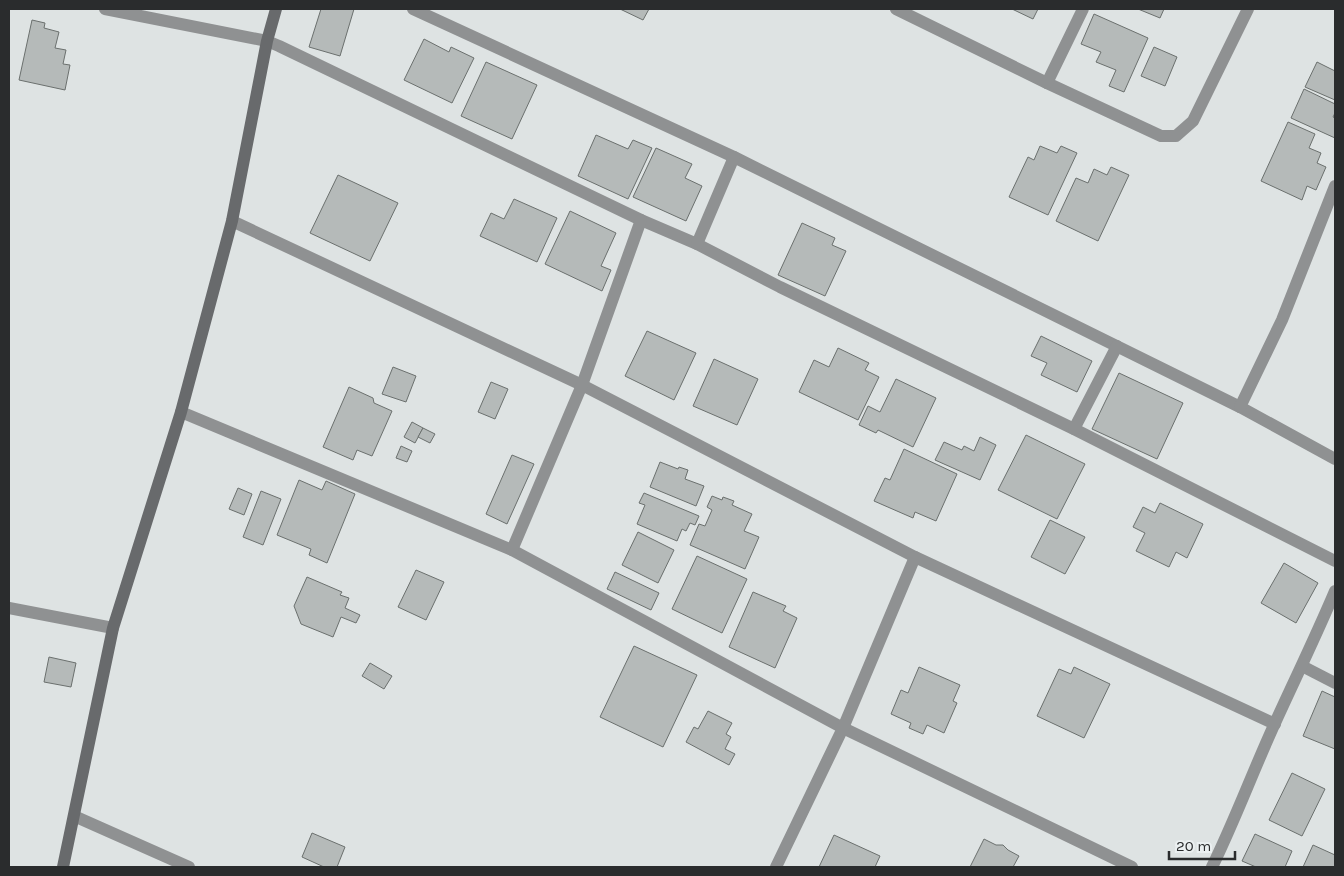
<svg xmlns="http://www.w3.org/2000/svg" width="1344" height="876" viewBox="0 0 1344 876" font-family="Karla,sans-serif">
	<style>
		.building { fill: #b5bab9; stroke: #6b706e }
		.lines { fill: none; stroke-linecap: round; stroke-linejoin: round }
		.street { stroke: #8f9192; stroke-width: 12 }
		.secondary { stroke: #686a6c; stroke-width: 12 }
	</style>
	<rect width="100%" height="100%" fill="#dee3e3"/>
	<g class="building">
		<path d="M321 9H354L340 56 309 47Z"/>
		<path d="M620 9H649L643 20Z"/>
		<path d="M1012 9H1038L1033 19Z"/>
		<path d="M1138 9H1164L1160 18Z"/>
		<path d="M1094 14 1148 38 1124 92 1109 86 1116 70 1096 62 1101 52 1081 44Z"/>
		<path d="M32 20 45 23 44 28 59 32 55 48 66 50 63 64 70 65 65 90 19 80Z"/>
		<path d="M424 39 449 52 451 47 474 58 452 103 404 80Z"/>
		<path d="M1154 47 1177 57 1165 86 1141 76Z"/>
		<path d="M486 62 537 85 512 139 461 116Z"/>
		<path d="M1317 62 1335 71V100L1305 87Z"/>
		<path d="M1304 89 1335 104V113L1333 117 1335 118V138L1291 118Z"/>
		<path d="M1288 122 1315 134 1309 148 1321 153 1317 163 1326 167 1316 190 1307 186 1302 200 1261 181Z"/>
		<path d="M596 135 628 149 633 140 652 148 628 199 578 176Z"/>
		<path d="M1040 146 1057 153 1061 146 1077 153 1048 215 1009 197 1028 157 1034 160Z"/>
		<path d="M656 148 692 164 685 178 702 186 686 221 633 197Z"/>
		<path d="M1111 167 1129 175 1098 241 1056 221 1076 178 1088 183 1094 169 1107 175Z"/>
		<path d="M338 175 398 203 370 261 310 233Z"/>
		<path d="M514 199 557 218 537 262 480 236 491 213 504 219Z"/>
		<path d="M570 211 616 233 601 266 611 270 602 291 545 264Z"/>
		<path d="M802 223 835 238 832 245 846 251 825 296 778 275Z"/>
		<path d="M647 331 696 353 674 400 625 376Z"/>
		<path d="M1041 336 1092 361 1077 392 1041 375 1047 363 1031 356Z"/>
		<path d="M838 348 869 363 865 370 879 377 858 420 799 392 814 360 829 367Z"/>
		<path d="M714 359 758 379 737 425 693 406Z"/>
		<path d="M393 367 416 376 406 402 382 394Z"/>
		<path d="M1119 373 1183 403 1157 459 1092 429Z"/>
		<path d="M896 379 936 398 913 447 878 430 876 433 859 425 868 406 880 412Z"/>
		<path d="M491 382 508 389 495 419 478 412Z"/>
		<path d="M349 387 373 398 374 403 392 411 372 456 357 450 353 460 323 447Z"/>
		<path d="M412 422 423 428 415 443 404 437Z"/>
		<path d="M423 428 435 434 430 443 418 437Z"/>
		<path d="M1026 435 1085 464 1057 519 998 490Z"/>
		<path d="M980 437 996 445 980 480 935 460 944 442 962 450 964 446 974 451Z"/>
		<path d="M401 446 412 451 407 462 396 458Z"/>
		<path d="M904 449 957 474 936 521 915 512 913 518 874 501 885 478 890 480Z"/>
		<path d="M512 455 534 464 507 524 486 514Z"/>
		<path d="M660 462 678 469 679 467 688 470 685 479 704 486 696 506 650 487Z"/>
		<path d="M299 480 322 490 326 481 355 494 327 563 309 555 311 549 277 535Z"/>
		<path d="M238 488 252 494 244 515 229 509Z"/>
		<path d="M261 491 281 499 263 545 243 537Z"/>
		<path d="M644 493 699 516 695 525 690 523 686 531 682 529 677 541 637 524 645 505 639 503Z"/>
		<path d="M712 496 722 500 723 497 734 501 732 505 752 514 744 531 759 537 745 569 690 545 699 524 705 526 712 510 707 507Z"/>
		<path d="M1160 503 1203 524 1187 558 1176 552 1169 567 1136 551 1145 533 1133 527 1143 507 1155 513Z"/>
		<path d="M1050 520 1085 537 1065 574 1031 557Z"/>
		<path d="M638 532 674 550 658 583 622 565Z"/>
		<path d="M697 556 747 579 722 633 672 609Z"/>
		<path d="M1284 563 1318 583 1296 623 1261 603Z"/>
		<path d="M416 570 444 582 426 620 398 607Z"/>
		<path d="M615 572 659 593 651 610 607 589Z"/>
		<path d="M307 577 342 592 340 595 349 598 345 608 360 615 356 623 341 617 333 637 301 624 294 606Z"/>
		<path d="M753 592 786 606 783 611 797 618 775 668 729 647Z"/>
		<path d="M634 646 697 675 663 747 600 717Z"/>
		<path d="M49 657 76 663 71 687 44 682Z"/>
		<path d="M370 663 392 676 384 689 362 676Z"/>
		<path d="M919 667 960 685 953 701 957 703 944 733 927 725 923 734 909 728 911 723 891 714 901 690 908 693Z"/>
		<path d="M1074 667 1110 684 1084 738 1037 716 1059 669 1071 674Z"/>
		<path d="M1322 691 1335 697V749L1303 736Z"/>
		<path d="M708 711 732 723 726 734 731 737 725 749 735 754 729 765 686 742 694 727 698 729Z"/>
		<path d="M1292 773 1325 789 1302 836 1269 820Z"/>
		<path d="M312 833 345 847 337 867H324L302 857Z"/>
		<path d="M1255 834 1292 851 1285 867H1256L1242 861Z"/>
		<path d="M834 835 880 856 875 867H819Z"/>
		<path d="M984 839 996 845H1003L1008 850 1019 856 1013 867H970Z"/>
		<path d="M1313 845 1335 855V867H1303Z"/>
	</g>
	<g class="lines">
		<g class="street">
			<path d="M105 9 267 41 279 46 641 220 697 244 780 287 1074 429 1335 561"/>
			<path d="M413 9 734 157 1240 407 1335 459"/>
			<path d="M896 9 1047 83 1161 136H1176L1193 121 1248 9"/>
			<path d="M1047 83 1083 9"/>
			<path d="M232 221 582 385 915 557 1275 724"/>
			<path d="M697 244 734 157"/>
			<path d="M1240 407 1282 320 1335 186"/>
			<path d="M181 412 512 550 843 728 1132 867"/>
			<path d="M1074 429 1117 346"/>
			<path d="M512 550 582 385 641 220"/>
			<path d="M9 608 113 628"/>
			<path d="M1302 666 1335 683"/>
			<path d="M74 816 189 867"/>
			<path d="M776 867 843 728 915 557"/>
			<path d="M1212 867C1235 820 1253 771 1275 723 1295 679 1316 636 1335 591"/>
		</g>
		<path class="secondary" d="M63 867 113 628 181 412 232 221 267 41 276 9"/>
	</g>
	<rect width="1344" height="876" fill="none" stroke="#2a2c2d" stroke-width="20"/>
	<path d="M1169 851v8h66v-8" fill="none" stroke="#2a2c2d" stroke-width="2.5"/>
	<text x="1176" y="851" font-size="15" fill="#2a2c2d" stroke="#ebf0f1" stroke-width="4" paint-order="stroke">20 m</text>
</svg>
